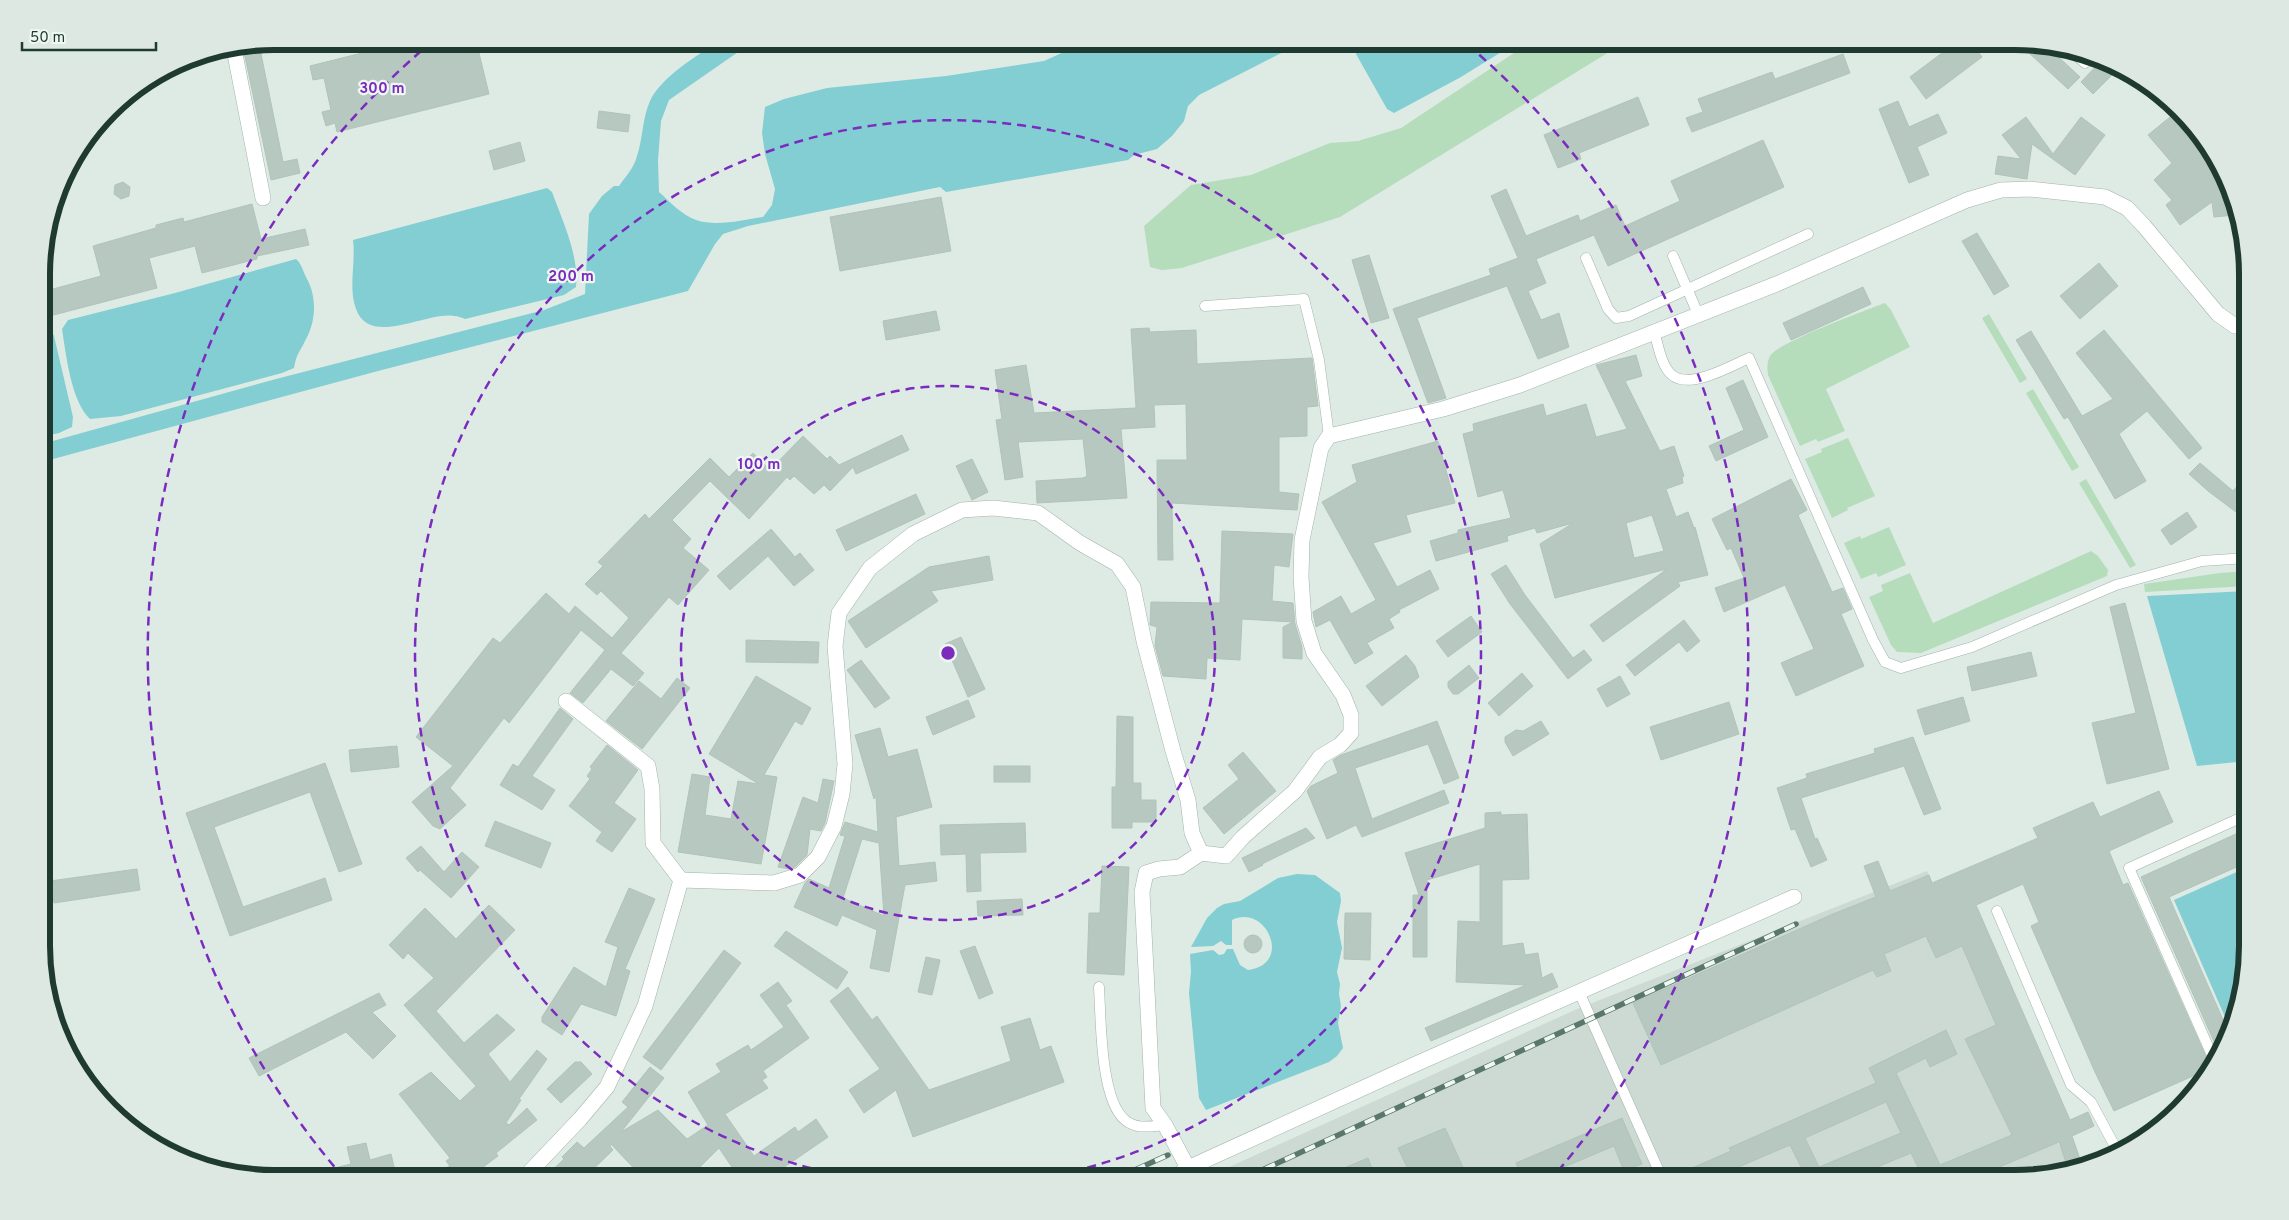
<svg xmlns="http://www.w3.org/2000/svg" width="2289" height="1220" viewBox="0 0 2289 1220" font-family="Overpass,sans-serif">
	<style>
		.built { fill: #ccdad3 }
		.green { fill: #b5ddbc }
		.water { fill: #82ced3 }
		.building { fill: #b6c8bf; stroke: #b0c4ba; fill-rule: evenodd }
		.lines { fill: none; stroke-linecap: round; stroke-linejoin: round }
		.lane-casing { stroke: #a1b3ab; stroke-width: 11 }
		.street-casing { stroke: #a1b3ab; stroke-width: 16 }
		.lane { stroke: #fff; stroke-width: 10 }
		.street { stroke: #fff; stroke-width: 15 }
		.rail-casing { stroke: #59776c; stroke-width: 5.5 }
		.rail { stroke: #eef7f2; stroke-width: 4; stroke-dasharray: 11; stroke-linecap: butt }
		.ring { fill: none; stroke: #7b2cbf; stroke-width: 2.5; stroke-dasharray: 9 6 }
		.rim { fill: none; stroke: #1f3b31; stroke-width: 6 }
		.centre { fill: #7b2cbf; stroke: #eef7f2; stroke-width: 2.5 }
		.ring-label { font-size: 15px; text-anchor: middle; font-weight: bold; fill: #7b2cbf; stroke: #eef7f2; stroke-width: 4.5; stroke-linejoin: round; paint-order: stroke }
	</style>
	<rect width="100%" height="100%" fill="#deebe4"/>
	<path class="built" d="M1927 871 2071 1170 2030 1178H1205L1577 1009Z"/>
	<g class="green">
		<path d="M1532 41H1627L1340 217 1182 268 1162 270 1150 267 1144 226 1191 185 1251 175 1330 143 1358 141 1401 128Z"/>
		<path d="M1885 303 1891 310 1910 347 1826 389 1845 431 1818 442 1816 439 1800 446 1768 375C1767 368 1767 362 1770 356 1777 343 1866 310 1885 303Z"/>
		<path d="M1989 314 2027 379 2020 383 1982 318Z"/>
		<path d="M2033 389 2079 467 2072 471 2026 393Z"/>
		<path d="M1848 438 1875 496 1847 508 1848 510 1832 518 1805 459 1822 452 1821 449Z"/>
		<path d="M2086 479 2136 565 2130 568 2079 483Z"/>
		<path d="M1889 527 1906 565 1878 577 1876 573 1861 579 1844 543 1860 536 1861 539Z"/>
		<path d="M2091 551 2098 556 2108 570 2107 576 1921 653 1897 652 1891 645 1869 597 1883 591 1881 585 1910 573 1933 623Z"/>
		<path d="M2247 571V586L2145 592 2144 584 2220 573Z"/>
	</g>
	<g class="water">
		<path d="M719 41H754L669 100 661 121 658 160 659 192C670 202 682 215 696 220 717 227 742 220 763 217L772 205 775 189 765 154 762 133 765 107 784 99 827 88 946 76 1044 61 1088 41H1305L1199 95 1188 106 1184 121 1172 136 1157 149 1134 155 1128 160 946 192 940 187 748 226 723 234 715 244 688 291 378 371 42 462V444L276 379 544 310 585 294 589 214 602 196 614 186H619C626 176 634 168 637 156 643 138 642 119 650 101 662 76 697 56 719 41Z"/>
		<path d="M1362 41H1519L1461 77 1394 113 1387 109 1356 54 1359 44Z"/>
		<path d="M547 188 552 192C563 222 579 255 576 287L564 295 465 319C462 318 458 316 454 316 427 311 370 348 356 309 348 287 356 263 353 240Z"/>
		<path d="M296 259C302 264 303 272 307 279 317 297 316 321 306 339 300 352 297 352 294 368L282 373 121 416 90 419C71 401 66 354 62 329L68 320 175 293Z"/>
		<path d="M48 324 54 336 73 417 72 427 59 433 42 437V325Z"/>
		<path d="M2247 591V761L2197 766 2147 596Z"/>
		<path d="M2248 867V946L2232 1014 2225 1017 2174 900Z"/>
		<path d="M1297 874 1315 875 1340 893 1341 901 1337 922 1342 948 1337 972 1340 984 1339 994 1341 1006 1338 1023 1343 1048 1337 1056 1329 1062 1206 1110 1199 1098 1189 993 1191 972 1190 954 1213 950 1219 955 1224 954 1227 949H1233L1240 965 1248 970C1293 965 1267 903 1232 920V945H1226L1221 941 1213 946 1191 947 1207 918 1217 908 1224 904 1240 901 1278 878Z"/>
	</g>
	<g class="building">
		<path d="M410 41H476L489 94 337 132 335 123 326 126 322 112 331 110 324 78 313 80 310 66Z"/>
		<path d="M1958 41H1970L1982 57 1926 99 1910 77Z"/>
		<path d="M2016 41 2051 50 2080 77 2068 89Z"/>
		<path d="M259 44 283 162 297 159 300 173 271 180 243 47Z"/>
		<path d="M1843 54 1850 73 1692 132 1686 118 1703 112 1698 99 1772 72 1775 79Z"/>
		<path d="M2101 61 2120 67 2093 94 2081 82Z"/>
		<path d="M1638 97 1649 125 1579 153 1581 159 1558 168 1544 135Z"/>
		<path d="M1898 101 1909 127 1938 114 1947 133 1917 147 1929 175 1909 183 1879 109Z"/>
		<path d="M599 111 630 115 628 132 597 128Z"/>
		<path d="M2175 113 2212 153 2235 215 2214 217 2212 202 2180 225 2166 205 2172 200 2154 180 2172 163 2148 135Z"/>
		<path d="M2026 117 2053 154 2081 117 2105 135 2075 175 2032 144 2027 179 1995 174 1998 156 2021 159 2002 135Z"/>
		<path d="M1763 140 1784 187 1608 266 1594 235 1536 259 1546 283 1528 291 1541 320 1559 313 1569 347 1538 359 1507 286 1417 318 1446 398 1428 403 1393 309 1491 275 1489 269 1518 258 1491 196 1506 189 1526 236 1578 215 1580 221 1616 205 1625 226 1680 201 1671 181Z"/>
		<path d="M520 142 525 161 494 170 489 151Z"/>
		<path d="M123 182 130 187 129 196 121 199 114 194 115 185Z"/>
		<path d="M941 197 951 251 840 271 830 217Z"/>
		<path d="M252 204 261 239 305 229 309 245 257 256V259L202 273 195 246 149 258 157 288 42 318V292L101 276 93 246 156 228V225L183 218 184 222Z"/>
		<path d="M1977 233 2009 286 1994 295 1962 241Z"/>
		<path d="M1369 255 1389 318 1371 323 1352 260Z"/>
		<path d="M2099 263 2118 286 2080 319 2060 296Z"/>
		<path d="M1863 287 1871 304 1791 340 1783 323Z"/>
		<path d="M936 311 940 330 886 340 883 321Z"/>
		<path d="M1149 328 1150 332 1196 330 1197 364 1312 358 1318 406 1307 407V436L1279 437V492L1299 494 1297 510 1172 503 1173 560H1158L1157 460H1187L1186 404 1154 405 1155 427 1121 429 1127 498 1037 503 1036 481 1083 478 1087 476 1083 439 1018 442 1023 477 1005 480 996 420 1002 419 995 370 1026 365 1034 413 1136 408 1131 329Z"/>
		<path d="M2104 330 2202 448 2189 459 2147 411 2119 434 2146 481 2115 499 2068 417 2064 419 2016 340 2031 331 2082 416 2113 399 2076 353Z"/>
		<path d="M1636 355 1642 376 1625 381 1660 451 1674 446 1684 476 1682 477 1683 483 1666 489 1676 517 1688 512 1694 528 1695 527 1708 575 1678 582 1680 586 1603 642 1590 625 1667 569 1555 598 1540 544 1573 523 1537 533 1535 528 1507 536 1508 541 1436 561 1430 541 1458 533V530L1511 518 1503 490 1478 497 1463 434 1474 431 1473 424 1543 404 1546 416 1586 404 1596 437 1627 429 1596 365ZM1652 515 1664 551 1634 558 1626 523Z"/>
		<path d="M1743 380 1768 437 1716 461 1709 446 1744 430 1726 388Z"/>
		<path d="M902 435 909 450 856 474 853 467 830 491 824 485 814 494 794 476 790 480 787 477 749 519 710 481 672 520 691 539 683 548 709 570 678 605 669 597 621 653 644 673 633 686 611 669 583 703 570 693 605 650 581 630 509 723 504 718 450 788 466 805 440 829 433 826 412 802 453 766 416 737 493 638 500 643 546 593 569 614 575 606 612 638 629 618 601 591 597 595 585 584 603 566 598 562 645 514 649 519 710 458 729 477 753 453 770 470 803 436 827 459 830 456 839 465Z"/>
		<path d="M1438 441 1455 503 1406 515 1411 532 1373 543 1397 587 1430 570 1439 589 1399 610 1400 612 1389 619 1394 628 1367 643 1373 653 1355 664 1330 620 1316 627 1313 612 1341 596 1351 614 1376 600 1322 502 1357 482 1352 465Z"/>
		<path d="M972 459 988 492 972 500 956 466Z"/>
		<path d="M2200 463 2233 491 2246 476V499L2236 512 2208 491 2189 474Z"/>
		<path d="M1791 479 1807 510 1798 515 1832 592 1843 588 1852 609 1841 614 1864 666 1796 696 1781 663 1814 649 1785 585 1724 612 1715 588 1744 578 1731 548 1727 550 1712 519Z"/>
		<path d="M916 494 925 514 846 551 836 530Z"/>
		<path d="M2187 512 2197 527 2171 545 2161 530Z"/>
		<path d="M771 529 795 557 800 553 814 570 794 586 768 556 730 590 717 576Z"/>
		<path d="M1222 531 1293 534 1289 567 1274 565 1272 601 1293 603 1295 624 1302 647V659L1283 658V627L1293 622 1242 619 1240 660 1207 658 1206 679 1163 676 1155 646 1157 627 1150 625 1151 602 1220 603Z"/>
		<path d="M989 556 993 580 931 591 938 601 866 648 848 621 929 567Z"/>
		<path d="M1506 565 1525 595 1573 658 1584 650 1592 660 1568 679 1510 604 1491 574Z"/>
		<path d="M2125 603 2169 769 2107 784 2092 723 2136 713 2110 607Z"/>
		<path d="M1471 616 1482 632 1448 657 1436 641Z"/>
		<path d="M1684 620 1700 641 1687 652 1679 642 1635 676 1626 665Z"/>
		<path d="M961 637 985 689 968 697 945 644Z"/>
		<path d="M746 640 819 642 818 663 746 662Z"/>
		<path d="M2031 652 2037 676 1972 691 1967 667Z"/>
		<path d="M1406 655 1415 666 1419 677 1382 706 1366 686Z"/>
		<path d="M861 660 890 698 875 708 847 670Z"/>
		<path d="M1469 665 1479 678 1458 694H1453L1448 687V682Z"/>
		<path d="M1522 673 1533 686 1499 716 1488 703Z"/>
		<path d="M756 676 811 708 802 725 795 721 764 775 777 777 761 864 678 852 692 774 710 777 705 815 731 819 738 781 759 784 709 754Z"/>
		<path d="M1620 676 1630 694 1607 707 1597 689Z"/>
		<path d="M677 678 690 688 642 749 606 721 639 681 661 699Z"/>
		<path d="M1963 697 1970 721 1925 735 1917 710Z"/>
		<path d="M968 700 975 717 933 735 926 717Z"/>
		<path d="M1729 702 1739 734 1661 760 1650 727Z"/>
		<path d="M560 708 573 719 532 776 555 790 542 810 500 785 513 764 518 767Z"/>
		<path d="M1117 716 1133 717V783H1141V800H1156V822H1132V828H1112V787H1116Z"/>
		<path d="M1437 721 1459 778 1444 784 1428 744 1355 768 1372 819 1444 790 1449 803 1362 837 1356 825 1327 839 1307 791 1311 786 1338 773 1333 760 1341 755Z"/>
		<path d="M1541 721 1549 734 1513 756 1505 742V737L1516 730 1523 731Z"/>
		<path d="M880 728 888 757 917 749 932 807 896 817 899 866 935 862 937 881 905 885 889 972 870 968 877 930 842 915 837 926 794 907 805 883 809 879 829 888 845 836 840 835 845 822 878 832 876 796 874 799 855 735ZM862 839 879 843 884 916 843 898Z"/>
		<path d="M1913 737 1941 809 1924 815 1904 766 1801 798 1815 839 1817 838 1827 860 1811 867 1795 829 1791 830 1777 788 1807 778 1806 774 1875 753 1874 749Z"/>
		<path d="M607 745 638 770 614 803 636 819 612 852 596 841 602 832 569 806 590 779 587 776 592 769 590 767Z"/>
		<path d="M397 746 399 767 351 772 349 750Z"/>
		<path d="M1243 752 1276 791 1224 834 1203 808 1239 779 1228 765Z"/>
		<path d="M325 763 362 864 339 872 310 792 214 827 243 907 325 878 332 900 230 936 186 813Z"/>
		<rect x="994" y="766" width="36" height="16"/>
		<path d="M823 779 834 781 825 823 821 831 810 829 807 855 795 867 789 869 778 867 803 797 818 803Z"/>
		<path d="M2159 791 2173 822 2109 851 2123 885 2128 883 2211 1068 2114 1111 2095 1072 2031 926 2039 922 2023 884 1976 905 2070 1120 2088 1112 2094 1126 2072 1136 2083 1168 2069 1171 2059 1142 1973 1178H1910L1921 1174 1911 1153 1851 1178H1792L1804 1173 1790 1145 1734 1169 1738 1178H1697L1692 1168 1731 1151 1729 1148 1876 1083 1869 1068 1946 1030 1957 1054 1930 1067 1926 1058 1896 1073 1940 1165 2012 1135 1965 1039 1996 1025 1962 946 1936 958 1926 936 1884 954 1891 971 1877 977 1873 970 1661 1065 1633 1003 1833 914 1876 897 1864 866 1878 861 1890 891 1929 875 1932 883 2038 838 2033 828 2093 802 2100 817ZM1886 1102 1901 1133 1819 1167 1805 1138Z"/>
		<path d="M1501 812V815L1527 814 1529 879 1502 880V946L1523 943 1525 955 1538 953 1542 978 1552 973 1558 987 1431 1041 1425 1028 1526 985 1456 982 1458 921 1480 922V864L1427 880V957H1413V895H1419L1405 853 1485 828V813Z"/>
		<path d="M495 821 551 843 541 868 485 846Z"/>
		<path d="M1025 823 1026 852 980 853 981 891 967 892 966 854 941 855 940 825Z"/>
		<path d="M1306 828 1315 838 1262 864 1263 865 1249 872 1242 858Z"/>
		<path d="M2247 829 2248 862 2169 897 2228 1031 2224 1049 2220 1055 2141 877Z"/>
		<path d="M421 846 444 872 462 852 479 867 451 898 420 870 418 872 406 858Z"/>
		<path d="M1102 866 1129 867 1124 975 1087 973 1089 913H1100Z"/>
		<path d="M137 869 140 890 54 903 50 881Z"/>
		<path d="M629 888 655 899 625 969 630 971 616 1016 581 1004 562 1035 542 1022V1017L574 967 606 987 618 947 605 942Z"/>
		<path d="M1022 899 1023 915 978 916 977 901Z"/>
		<path d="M489 905 515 930 436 1011 464 1043 497 1014 515 1030 488 1054 510 1082 537 1050 547 1059 519 1099 521 1100 506 1123 509 1125 527 1108 537 1120 496 1153 498 1156 467 1179H421L450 1166 446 1161 450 1158 399 1094 431 1072 460 1101 476 1086 404 1005 434 978 408 953 403 959 389 945 425 908 456 939Z"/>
		<path d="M1345 913H1371L1370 960 1344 959Z"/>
		<path d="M786 931 848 972 837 989 774 946Z"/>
		<circle cx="1253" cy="944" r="9"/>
		<path d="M975 946 993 993 979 999 960 951Z"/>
		<path d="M724 950 741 963 661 1070 643 1057Z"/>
		<path d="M926 957 940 960 932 995 918 992Z"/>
		<path d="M778 982 792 1001 786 1005 809 1038 763 1071 767 1077 762 1080 768 1088 725 1114 754 1156 795 1127 798 1132 816 1119 828 1137 767 1179H740L719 1148 688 1179H644L611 1144 610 1146 613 1150 583 1179H543L564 1159 562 1157 577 1142 584 1148 628 1107 622 1102 650 1067 664 1078 621 1132 658 1110 687 1139 708 1125 688 1092 721 1072 716 1064 748 1045 751 1050 784 1027 760 995Z"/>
		<path d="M848 987 872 1020 877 1016 929 1090 1011 1061 1001 1027 1030 1018 1040 1050 1051 1046 1064 1082 913 1137 896 1090 864 1113 849 1090 880 1069 830 1001Z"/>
		<path d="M379 993 386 1005 372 1012 396 1036 373 1059 346 1032 259 1076 249 1058Z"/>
		<path d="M575 1062H581L592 1074 561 1103 547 1089Z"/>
		<path d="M1622 1118 1642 1164 1624 1171 1614 1146 1538 1178H1522L1516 1163Z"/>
		<path d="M1445 1128 1468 1178H1412L1398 1148Z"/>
		<path d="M366 1143 370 1160 391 1154 397 1179H314V1173L351 1164 347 1147Z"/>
		<path d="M1368 1158 1374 1174 1364 1178H1320Z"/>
	</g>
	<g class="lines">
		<g class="lane-casing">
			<g id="lane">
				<path d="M2077 56 2085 63 2089 59"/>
				<path d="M1673 256 1698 314"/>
				<path d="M1586 258 1608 309 1616 318 1629 316 1808 234"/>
				<path d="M1205 306 1304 299 1319 360 1329 436"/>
				<path d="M1654 331C1658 344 1661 366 1672 375 1689 390 1731 366 1749 358L1873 640 1885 662 1901 668 1972 647 2116 585 2202 561 2247 558"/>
				<path d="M1997 911 2071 1085 2091 1102 2118 1152"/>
				<path d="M1099 987C1101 1019 1100 1099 1125 1120 1137 1130 1151 1126 1165 1125"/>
				<path d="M1580 994 1662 1178"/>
				<path d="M2215 1062 2129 868 2247 815"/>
				<path d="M1188 1168 1192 1178"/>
			</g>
		</g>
		<g class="street-casing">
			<g id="street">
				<path d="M234 49 263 198"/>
				<path d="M566 701 648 766 652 789 653 843 681 880"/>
				<path d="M1201 853 1226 856 1243 837 1295 791 1320 757 1340 745 1351 733V715L1343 695 1314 653 1304 621 1301 577 1302 540 1321 448 1329 436 1443 409 1520 385 1779 283 1967 200 2001 190 2030 189 2105 197 2127 208 2144 226 2218 314 2235 326 2246 327"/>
				<path d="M2134 1145 2162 1124"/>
				<path d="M523 1179 580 1119 607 1087 645 1006 681 880 774 883 800 875 818 857 834 826 842 794 845 764 835 646 839 613 870 568 913 534 962 510 993 508 1038 513 1080 543 1117 564 1133 587 1144 641 1173 751 1188 800 1192 833 1201 853 1180 867 1159 869 1146 873 1142 892 1153 1108 1165 1125 1188 1168"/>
				<path d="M1172 1179 1188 1168 1418 1063 1794 897"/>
			</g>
		</g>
		<use href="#lane" class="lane"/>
		<use href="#street" class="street"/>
		<g class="rail-casing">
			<g id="rail">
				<path d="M1245 1178 1796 924"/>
				<path d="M1115 1179 1168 1155"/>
			</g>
		</g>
		<use href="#rail" class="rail"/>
	</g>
	<g class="ring">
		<circle cx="948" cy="653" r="267"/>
		<path d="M855 1178A533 533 0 1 1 1041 1178"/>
		<path d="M344 1178A800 800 0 0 1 428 45M1468 45A800 800 0 0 1 1552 1178"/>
	</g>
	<path d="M0 0H2289V1220H0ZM274 50H2015A224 224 0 0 1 2239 274V946A224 224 0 0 1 2015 1170H274A224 224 0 0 1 50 946V274A224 224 0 0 1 274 50Z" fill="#dde8e3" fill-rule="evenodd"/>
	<path class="rim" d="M274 50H2015A224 224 0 0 1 2239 274V946A224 224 0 0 1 2015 1170H274A224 224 0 0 1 50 946V274A224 224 0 0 1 274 50Z"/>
	<circle cx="948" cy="653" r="8" class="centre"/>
	<g class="ring-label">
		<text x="382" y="93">300 m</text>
		<text x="571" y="281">200 m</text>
		<text x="759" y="469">100 m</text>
	</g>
	<path d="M22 42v8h134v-8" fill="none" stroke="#1f3b31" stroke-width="2.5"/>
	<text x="30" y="42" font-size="15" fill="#1f3b31" stroke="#eef7f2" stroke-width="4" paint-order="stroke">50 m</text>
</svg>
